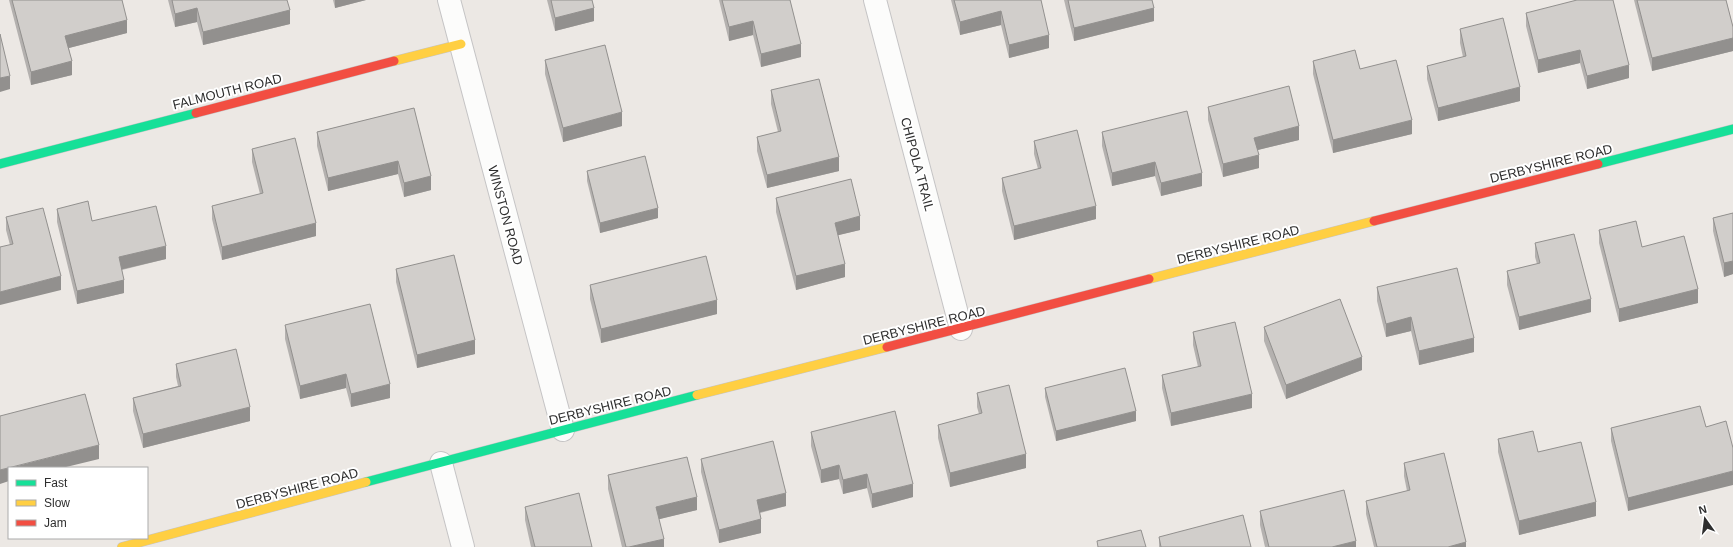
<svg xmlns="http://www.w3.org/2000/svg" width="1733" height="547" viewBox="0 0 1733 547" font-family="Arial,sans-serif">
	<style>
		.lines { fill: none; stroke-linecap: round; stroke-linejoin: round }
		.street-casing { stroke: #c5c4c5; stroke-width: 24 }
		.fast-casing { stroke: #c5c4c5; stroke-width: 10 }
		.slow-casing { stroke: #c5c4c5; stroke-width: 10 }
		.jam-casing { stroke: #c5c4c5; stroke-width: 10 }
		.street { stroke: #fcfcfb; stroke-width: 22 }
		.fast { stroke: #16e098; stroke-width: 9 }
		.slow { stroke: #ffcf43; stroke-width: 9 }
		.jam { stroke: #f24e42; stroke-width: 9 }
		.wall { fill: #b4b1af }
		.shaded-wall { fill: #92908e }
		.building { fill: #d1cecb; stroke: #92908e }
		.labels { text-anchor: middle; stroke-width: 4; stroke-linejoin: round; paint-order: stroke }
		.street-label { font-size: 13px; fill: #2e2e2e; stroke: #fff }
	</style>
	<rect width="100%" height="100%" fill="#ece8e4"/>
	<g class="lines">
		<g class="street-casing">
			<g id="street">
				<path d="M449 0 563 430"/>
				<path d="M875 0 961 329"/>
				<path d="M441 463 463 547"/>
			</g>
		</g>
		<g class="fast-casing">
			<g id="fast">
				<path d="M0 164 196 113"/>
				<path d="M1598 164 1733 129"/>
				<path d="M366 482 697 395"/>
			</g>
		</g>
		<g class="slow-casing">
			<g id="slow">
				<path d="M394 61 461 44"/>
				<path d="M1149 279 1374 221"/>
				<path d="M697 395 887 347"/>
				<path d="M122 547 366 482"/>
			</g>
		</g>
		<g class="jam-casing">
			<g id="jam">
				<path d="M196 113 394 61"/>
				<path d="M1374 221 1598 164"/>
				<path d="M887 347 1149 279"/>
			</g>
		</g>
		<use href="#street" class="street"/>
		<use href="#fast" class="fast"/>
		<use href="#slow" class="slow"/>
		<use href="#jam" class="jam"/>
	</g>
	<g class="wall">
		<path d="M9 0H122L127 33 69 48 72 75 31 85Z"/>
		<path d="M168 0H287L290 24 203 45 197 22 175 27Z"/>
		<path d="M333 0H366L335 8Z"/>
		<path d="M547 0H592L594 21 555 31Z"/>
		<path d="M719 0H790L801 57 761 67 753 35 729 41Z"/>
		<path d="M951 0H1041L1049 48 1009 58 1001 25 960 35Z"/>
		<path d="M1064 0H1152L1154 21 1074 41Z"/>
		<path d="M1634 0H1726L1733 27V51L1652 71Z"/>
		<path d="M1526 13 1629 78 1587 89 1580 63 1538 73 1526 26Z"/>
		<path d="M1460 29 1520 101 1438 121 1427 79V66L1463 57 1460 43Z"/>
		<path d="M545 60 622 126 563 142 545 74Z"/>
		<path d="M1313 61 1360 69 1412 134 1333 153 1313 74Z"/>
		<path d="M771 90 839 171 767 188 757 151V137L778 132 771 104Z"/>
		<path d="M1208 107 1299 140 1257 150 1259 168 1223 177 1208 120Z"/>
		<path d="M414 108 431 190 404 197 398 174 328 191 317 146V132Z"/>
		<path d="M1102 132 1202 186 1161 196 1155 176 1112 186 1102 146Z"/>
		<path d="M1034 141 1096 219 1014 240 1002 191V178L1038 169 1034 154Z"/>
		<path d="M252 149 316 236 222 260 212 219V206L260 194 252 162Z"/>
		<path d="M587 171 658 218 600 233 587 181Z"/>
		<path d="M776 198 860 230 838 235 845 277 796 290 776 212Z"/>
		<path d="M57 209 92 221 166 259 122 270 124 293 77 304 57 222Z"/>
		<path d="M1733 213V274L1724 277 1713 231V218Z"/>
		<path d="M6 217 61 290 10 245 6 230Z"/>
		<path d="M1599 230 1642 247 1698 303 1619 322 1599 243Z"/>
		<path d="M1535 243 1591 312 1519 330 1507 285V271L1537 264 1535 257Z"/>
		<path d="M396 269 475 354 417 368 396 282Z"/>
		<path d="M590 285 717 314 601 343 590 299Z"/>
		<path d="M1377 287 1474 352 1419 365 1411 331 1386 337 1377 301Z"/>
		<path d="M285 325 390 398 351 407 346 388 300 399 285 339Z"/>
		<path d="M1264 327 1362 370 1286 399 1264 341Z"/>
		<path d="M1193 332 1252 408 1171 426 1162 388V375L1198 367 1193 345Z"/>
		<path d="M176 364 250 421 143 448 133 411V398L178 386 176 377Z"/>
		<path d="M1045 388 1136 421 1056 441 1045 397Z"/>
		<path d="M977 393 1026 468 950 487 938 438V425L979 414 977 407Z"/>
		<path d="M1706 427 1628 511 1611 441V428Z"/>
		<path d="M811 432 913 497 872 508 867 488 843 494 839 479 821 483 811 446Z"/>
		<path d="M1498 439 1538 452 1596 516 1519 535 1498 452Z"/>
		<path d="M701 459 786 506 760 513 761 533 719 543 701 472Z"/>
		<path d="M1404 463 1466 547H1374L1366 514V501L1407 491 1404 476Z"/>
		<path d="M608 475 697 510 659 519 664 547H622L608 489Z"/>
		<path d="M525 507 592 547H531L525 520Z"/>
		<path d="M1260 511 1356 547H1265L1260 525Z"/>
		<path d="M1159 537 1251 547H1159Z"/>
	</g>
	<g class="shaded-wall">
		<path d="M335 0H366L335 8Z"/>
		<path d="M197 8V22L175 27V14Z"/>
		<path d="M594 8V21L555 31V18Z"/>
		<path d="M1154 8V21L1074 41V28Z"/>
		<path d="M290 10V24L203 45V32Z"/>
		<path d="M1001 11V25L960 35V22Z"/>
		<path d="M127 20V33L65 49V36Z"/>
		<path d="M753 21V35L729 41V27Z"/>
		<path d="M1049 35V48L1009 58V45Z"/>
		<path d="M1733 38V51L1652 71V58Z"/>
		<path d="M801 44V57L761 67V54Z"/>
		<path d="M1580 50V63L1538 73V60Z"/>
		<path d="M72 61V75L31 85V72Z"/>
		<path d="M1629 65V78L1587 89V76Z"/>
		<path d="M10 76V89L0 92V78Z"/>
		<path d="M1520 87V101L1438 121V108Z"/>
		<path d="M622 112V126L563 142V128Z"/>
		<path d="M1412 120V134L1333 153V140Z"/>
		<path d="M1299 126V140L1254 151V138Z"/>
		<path d="M1259 155V168L1223 177V164Z"/>
		<path d="M839 157V171L767 188V175Z"/>
		<path d="M398 161V174L328 191V178Z"/>
		<path d="M1155 162V176L1112 186V173Z"/>
		<path d="M1202 173V186L1161 196V183Z"/>
		<path d="M431 176V190L404 197V183Z"/>
		<path d="M1096 206V219L1014 240V226Z"/>
		<path d="M658 208V218L600 233V223Z"/>
		<path d="M860 216V230L835 236V223Z"/>
		<path d="M316 223V236L222 260V247Z"/>
		<path d="M166 246V259L119 270V257Z"/>
		<path d="M1733 261V274L1724 277V263Z"/>
		<path d="M845 264V277L796 290V276Z"/>
		<path d="M61 276V290L0 305V292Z"/>
		<path d="M124 280V293L77 304V291Z"/>
		<path d="M1698 289V303L1619 322V309Z"/>
		<path d="M1591 299V312L1519 330V317Z"/>
		<path d="M717 300V314L601 343V329Z"/>
		<path d="M1411 317V331L1386 337V324Z"/>
		<path d="M1474 338V352L1419 365V351Z"/>
		<path d="M475 340V354L417 368V355Z"/>
		<path d="M1362 357V370L1286 399V385Z"/>
		<path d="M346 374V388L300 399V386Z"/>
		<path d="M390 384V398L351 407V394Z"/>
		<path d="M1252 394V408L1171 426V413Z"/>
		<path d="M250 407V421L143 448V434Z"/>
		<path d="M1136 411V421L1056 441V431Z"/>
		<path d="M99 445V459L62 468H9Z"/>
		<path d="M1026 454V468L950 487V473Z"/>
		<path d="M839 465V479L821 483V470Z"/>
		<path d="M9 468V481L0 484V470Z"/>
		<path d="M1733 471V485L1628 511V498Z"/>
		<path d="M867 474V488L843 494V480Z"/>
		<path d="M913 484V497L872 508V494Z"/>
		<path d="M786 493V506L757 513V500Z"/>
		<path d="M697 497V510L656 520V507Z"/>
		<path d="M1596 502V516L1519 535V521Z"/>
		<path d="M761 519V533L719 543V530Z"/>
		<path d="M664 539V547H629Z"/>
		<path d="M1356 541V547H1332Z"/>
		<path d="M1466 542V547H1448Z"/>
	</g>
	<g class="building">
		<path d="M12 0H122L127 20 65 36 72 61 31 72Z"/>
		<path d="M172 0H287L290 10 203 32 197 8 175 14Z"/>
		<path d="M551 0H592L594 8 555 18Z"/>
		<path d="M722 0H790L801 44 761 54 753 21 729 27Z"/>
		<path d="M954 0H1041L1049 35 1009 45 1001 11 960 22Z"/>
		<path d="M1068 0H1152L1154 8 1074 28Z"/>
		<path d="M1577 0H1613L1629 65 1587 76 1580 50 1538 60 1526 13Z"/>
		<path d="M1637 0H1726L1733 27V38L1652 58Z"/>
		<path d="M1503 18 1520 87 1438 108 1427 66 1466 56 1460 29Z"/>
		<path d="M0 34 10 76 0 78Z"/>
		<path d="M605 45 622 112 563 128 545 60Z"/>
		<path d="M1355 50 1360 69 1396 60 1412 120 1333 140 1313 61Z"/>
		<path d="M819 79 839 157 767 175 757 137 781 131 771 90Z"/>
		<path d="M1289 86 1299 126 1254 138 1259 155 1223 164 1208 107Z"/>
		<path d="M414 108 431 176 404 183 398 161 328 178 317 132Z"/>
		<path d="M1187 111 1202 173 1161 183 1155 162 1112 173 1102 132Z"/>
		<path d="M1077 130 1096 206 1014 226 1002 178 1041 168 1034 141Z"/>
		<path d="M295 138 316 223 222 247 212 206 263 193 252 149Z"/>
		<path d="M645 156 658 208 600 223 587 171Z"/>
		<path d="M851 179 860 216 835 223 845 264 796 276 776 198Z"/>
		<path d="M88 201 92 221 156 206 166 246 119 257 124 280 77 291 57 209Z"/>
		<path d="M43 208 61 276 0 292V247L13 244 6 217Z"/>
		<path d="M1733 213V261L1724 263 1713 218Z"/>
		<path d="M1636 221 1642 247 1684 236 1698 289 1619 309 1599 230Z"/>
		<path d="M1574 234 1591 299 1519 317 1507 271 1540 263 1535 243Z"/>
		<path d="M454 255 475 340 417 355 396 269Z"/>
		<path d="M706 256 717 300 601 329 590 285Z"/>
		<path d="M1457 268 1474 338 1419 351 1411 317 1386 324 1377 287Z"/>
		<path d="M1340 299 1362 357 1286 385 1264 327Z"/>
		<path d="M370 304 390 384 351 394 346 374 300 386 285 325Z"/>
		<path d="M1235 322 1252 394 1171 413 1162 375 1201 366 1193 332Z"/>
		<path d="M236 349 250 407 143 434 133 398 181 386 176 364Z"/>
		<path d="M1125 368 1136 411 1056 431 1045 388Z"/>
		<path d="M1009 385 1026 454 950 473 938 425 982 413 977 393Z"/>
		<path d="M85 394 99 445 0 470V416Z"/>
		<path d="M1700 406 1706 427 1726 421 1733 448V471L1628 498 1611 428Z"/>
		<path d="M895 411 913 484 872 494 867 474 843 480 839 465 821 470 811 432Z"/>
		<path d="M1533 431 1538 452 1581 442 1596 502 1519 521 1498 439Z"/>
		<path d="M773 441 786 493 757 500 761 519 719 530 701 459Z"/>
		<path d="M1444 453 1466 542 1448 547H1377L1366 501 1410 490 1404 463Z"/>
		<path d="M687 457 697 497 656 507 664 539 629 547H626L608 475Z"/>
		<path d="M1344 490 1356 541 1332 547H1269L1260 511Z"/>
		<path d="M579 493 592 547H535L525 507Z"/>
		<path d="M1243 515 1251 547H1161L1159 537Z"/>
		<path d="M1141 530 1146 547H1098L1097 541Z"/>
	</g>
	<g class="labels">
		<g class="street-label">
			<text transform="translate(227 91) rotate(-14)" y="5">FALMOUTH ROAD</text>
			<text transform="translate(1551 163) rotate(-14)" y="5">DERBYSHIRE ROAD</text>
			<text transform="translate(918 164) rotate(75)" y="5">CHIPOLA TRAIL</text>
			<text transform="translate(506 215) rotate(75)" y="5">WINSTON ROAD</text>
			<text transform="translate(1238 244) rotate(-14)" y="5">DERBYSHIRE ROAD</text>
			<text transform="translate(924 325) rotate(-14)" y="5">DERBYSHIRE ROAD</text>
			<text transform="translate(610 405) rotate(-14)" y="5">DERBYSHIRE ROAD</text>
			<text transform="translate(297 488) rotate(-15)" y="5">DERBYSHIRE ROAD</text>
		</g>
	</g>
	<rect x="8" y="467" width="140" height="72" fill="#ffffff" stroke="#ababab"/>
	<rect x="16" y="480" width="20" height="6" fill="#16e098" stroke="#ababab"/>
	<text x="44" y="487" font-size="12" fill="#2e2e2e">Fast</text>
	<rect x="16" y="500" width="20" height="6" fill="#ffcf43" stroke="#ababab"/>
	<text x="44" y="507" font-size="12" fill="#2e2e2e">Slow</text>
	<rect x="16" y="520" width="20" height="6" fill="#f24e42" stroke="#ababab"/>
	<text x="44" y="527" font-size="12" fill="#2e2e2e">Jam</text>
	<g transform="translate(1705 519) rotate(346)" stroke="#ffffff" stroke-width="3" paint-order="stroke">
	<path d="M0-3L7 15L0 10L-7 15Z" fill="#2e2e2e"/>
	<text y="-6" font-size="11" font-weight="bold" text-anchor="middle" fill="#2e2e2e">N</text>
	</g>
</svg>
